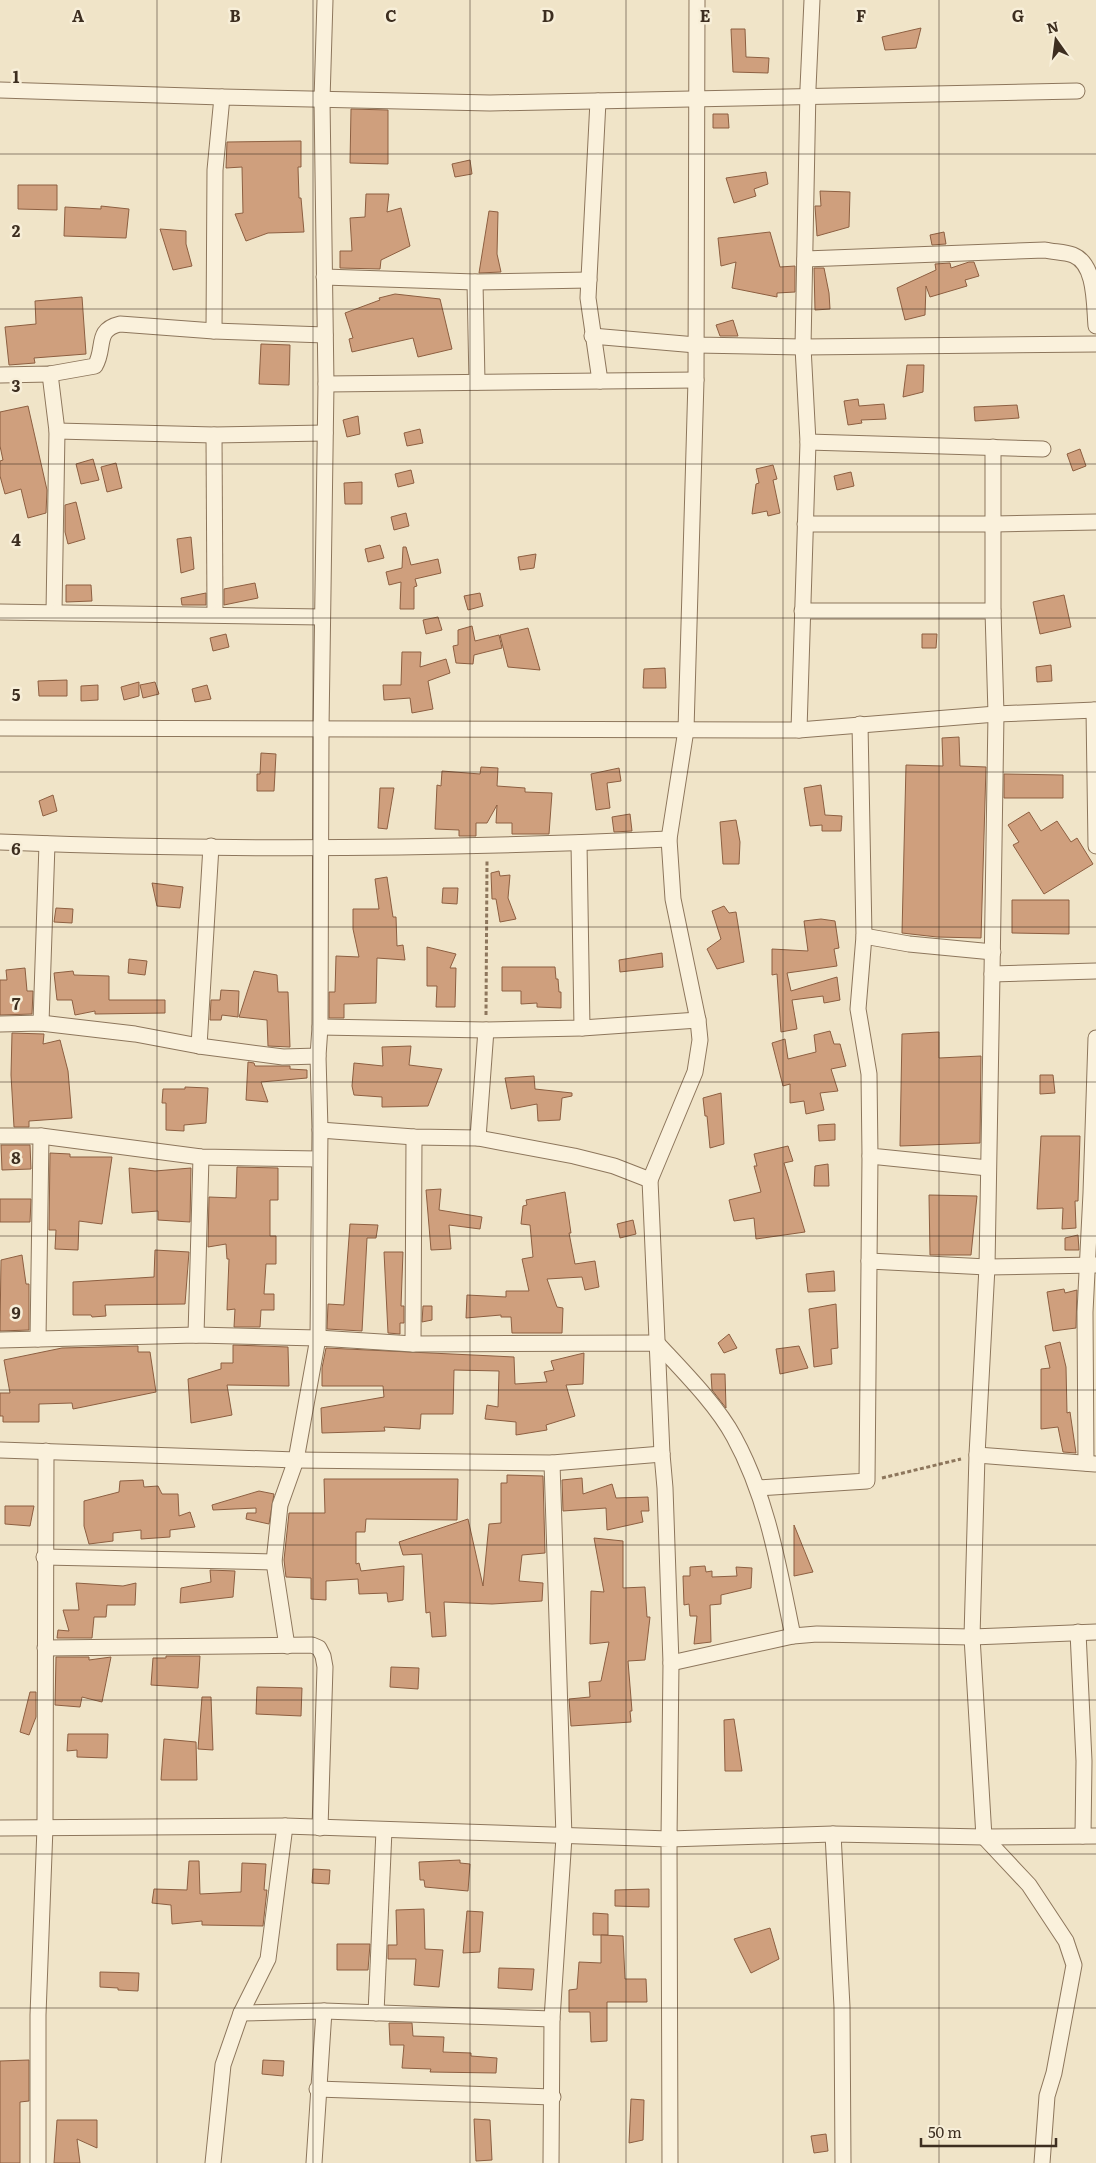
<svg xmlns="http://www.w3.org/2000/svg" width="1096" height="2163" viewBox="0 0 1096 2163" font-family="Literata,serif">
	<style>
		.building { fill: #cf9f7d; stroke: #8d5f41 }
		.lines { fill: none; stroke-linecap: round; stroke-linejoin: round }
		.minor-casing { stroke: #8d765c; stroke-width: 17 }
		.path { stroke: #8d765c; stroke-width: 3; stroke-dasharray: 4 2.5; stroke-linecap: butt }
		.minor { stroke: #faf1dc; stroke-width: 15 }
		.grid { fill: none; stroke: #3d2e20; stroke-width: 1; stroke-opacity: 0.55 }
		.grid-label { font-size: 16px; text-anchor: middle; font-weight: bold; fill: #3d2e20; stroke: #f7eed8; stroke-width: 5; stroke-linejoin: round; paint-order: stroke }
	</style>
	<rect width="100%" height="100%" fill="#f0e4c8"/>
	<g class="building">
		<path d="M921 28 916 48 885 50 882 37Z"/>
		<path d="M731 29H745L746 57 769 58 768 73 733 72Z"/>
		<path d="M351 109 388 110V164L350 163Z"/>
		<path d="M713 114H728L729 128H713Z"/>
		<path d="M301 141V167H298L299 198H301L304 232 268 233 246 241 235 214 243 213 242 167 226 168 227 142Z"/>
		<path d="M470 160 472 174 455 177 452 164Z"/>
		<path d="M766 172 768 184 754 189 756 196 734 203 726 178Z"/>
		<path d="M18 185H57V210L18 209Z"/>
		<path d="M820 191 850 192 849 227 817 236 815 206H821Z"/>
		<path d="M366 194H389L387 212 401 208 410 246 381 260 380 269 340 268V251H352L350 218 365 217Z"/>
		<path d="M101 206 129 209 126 238 64 236 65 207 101 209Z"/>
		<path d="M489 211 498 212 497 254 501 272 479 273Z"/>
		<path d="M160 229 186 231V244L192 266 173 270Z"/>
		<path d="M770 232 780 267 795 266V292L777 293V297L732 288 736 262 721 266 718 238Z"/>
		<path d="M944 232 946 244 932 245 930 235Z"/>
		<path d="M969 262H974L979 276 965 280 967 286 930 297 926 286 925 315 905 320 897 288 936 270 935 264 950 263 951 268Z"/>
		<path d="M814 268H824L829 293 830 309 815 310Z"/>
		<path d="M395 294 440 299 452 349 418 357 413 338 352 352 349 339 353 338 345 313 380 300 379 298Z"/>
		<path d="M82 297 86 354 34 358 35 363 9 365 5 327 36 324 35 301Z"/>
		<path d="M733 320 738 336H720L716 325Z"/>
		<path d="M261 344 290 345 289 385 259 384Z"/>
		<path d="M907 365H924L923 392 903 397Z"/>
		<path d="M858 399 859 406 884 404 886 419 861 420 862 423 848 425 844 401Z"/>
		<path d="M1017 405 1019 418 975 421 974 407Z"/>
		<path d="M28 406 47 490 46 513 28 518 21 489 5 494 0 476V461L3 460 0 446V412Z"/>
		<path d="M358 416 360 434 347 437 343 420Z"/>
		<path d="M420 429 423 443 407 446 404 433Z"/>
		<path d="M1080 449 1086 466 1073 471 1067 454Z"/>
		<path d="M93 459 99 480 81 484 76 464Z"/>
		<path d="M116 463 122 488 107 492 101 467Z"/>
		<path d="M773 465 777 479 773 480 780 513 768 516 767 511 752 514 756 484 759 483 756 469Z"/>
		<path d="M411 470 414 483 398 487 395 474Z"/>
		<path d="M851 472 854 486 837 490 834 476Z"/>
		<path d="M362 482V504H345L344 483Z"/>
		<path d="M76 502 85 539 68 544 65 532V505Z"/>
		<path d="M406 513 409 526 394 530 391 517Z"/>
		<path d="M191 537 194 569 181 573 177 539Z"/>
		<path d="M380 545 384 558 368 562 365 549Z"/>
		<path d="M403 547H406L411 565 438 559 441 573 415 579 417 586 414 587V609H400L401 582 389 585 386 572 402 568Z"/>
		<path d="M536 554 534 568 520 570 518 557Z"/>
		<path d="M255 583 258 598 224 605V589Z"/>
		<path d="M66 585H91L92 601 66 602Z"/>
		<path d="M206 593V605H182L181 598Z"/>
		<path d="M480 593 483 606 468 610 464 596Z"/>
		<path d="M1064 595 1071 627 1040 634 1033 602Z"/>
		<path d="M438 617 442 630 426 634 423 620Z"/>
		<path d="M472 626 475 641 499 635 502 648 474 655 473 664 456 663 453 646 458 645V630Z"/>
		<path d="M528 628 540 670 508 667 500 635Z"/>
		<path d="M226 634 229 647 213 651 210 638Z"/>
		<path d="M922 634H937L936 648H922Z"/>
		<path d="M402 652H421L420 667 446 659 450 673 428 681 433 709 412 713 410 698 384 700 383 685H401Z"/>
		<path d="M1051 665 1052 681 1037 682 1036 667Z"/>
		<path d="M665 668 666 688H643L644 669Z"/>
		<path d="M67 680V696H39L38 681Z"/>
		<path d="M139 682V696L124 700 121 687Z"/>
		<path d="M155 682 159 694 143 698 140 685Z"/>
		<path d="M98 685V700L81 701V686Z"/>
		<path d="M207 685 211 699 195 702 192 689Z"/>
		<path d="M959 737 960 766 986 767 981 938 937 937 902 933 906 765 943 766 942 738Z"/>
		<path d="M261 753 276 754 274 791H257V774H260Z"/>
		<path d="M481 767 498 768 497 786 525 788V792L552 793 549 834H512V823H496L497 805 487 823H476V836H459V830L435 829 437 785 441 786 442 771 480 774Z"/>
		<path d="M619 768 621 781 607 783 610 808 596 810 591 774Z"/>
		<path d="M1004 774 1063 775V798H1004Z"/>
		<path d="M821 785 825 815 842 816 841 831H822V825L810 826 804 788Z"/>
		<path d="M380 788H394L387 829 378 828Z"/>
		<path d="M53 795 57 811 43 816 39 801Z"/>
		<path d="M1029 812 1041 831 1057 821 1071 842 1077 838 1093 864 1044 894 1013 845 1019 842 1008 825Z"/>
		<path d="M630 814 632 831 614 832 612 817Z"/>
		<path d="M736 820 740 842 739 864H723L720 822Z"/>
		<path d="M499 871 500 876 510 875 508 898 516 919 500 922 496 899H492L491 873Z"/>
		<path d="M387 877 393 917H396L397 946 403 945 405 960 377 958 376 1003 344 1004V1018H329V992H335L336 956 359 957 353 929V909H379L375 879Z"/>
		<path d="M152 883 183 887 180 908 157 906Z"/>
		<path d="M443 888H458L457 904 442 903Z"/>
		<path d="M1012 900H1069V934L1012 933Z"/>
		<path d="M724 906 729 913 736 912 744 962 717 969 707 949 721 939 712 911Z"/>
		<path d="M56 908 73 909 72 923 54 922Z"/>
		<path d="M821 919 835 921 839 948 834 949 837 966 787 973 791 991 837 977 840 1000 824 1003 823 996 792 1000 797 1029 781 1032 777 974 772 975V949L808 951 804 921Z"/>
		<path d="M427 947 456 954 450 968H456L455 1007H436L437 986H427Z"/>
		<path d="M662 953 663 967 620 972 619 960Z"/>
		<path d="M129 959 147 961 145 975 128 973Z"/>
		<path d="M502 967H555L556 979H558L559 992H561V1008L537 1007V1003L521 1004V991H502Z"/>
		<path d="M25 968 27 991H33L32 1014 0 1015V980H7L6 970Z"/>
		<path d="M73 971 74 975 109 976V1000H165V1013L95 1014V1011L75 1015 72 1000H57L54 973Z"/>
		<path d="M254 971 277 975 278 992H288L290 1047 268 1046 267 1020 239 1017Z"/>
		<path d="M221 990 239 991 238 1017 222 1015 221 1020H210L211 1000H220Z"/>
		<path d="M830 1031 834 1044H840L846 1066 831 1069 838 1091 820 1093 824 1110 806 1114 804 1101 790 1103V1084L783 1086 772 1043 785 1039 788 1059 816 1052 814 1035Z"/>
		<path d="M939 1032V1058L981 1056 980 1143 900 1146 902 1034Z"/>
		<path d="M12 1033 44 1034 43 1044 60 1040 68 1071 72 1118 29 1121V1127H14L11 1075Z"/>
		<path d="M411 1046 409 1065 442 1069 428 1106 382 1107V1097L354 1095 352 1086 354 1063 383 1066 382 1047Z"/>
		<path d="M248 1062 254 1063 255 1066H290V1069L307 1070V1078L261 1082 268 1102 246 1100Z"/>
		<path d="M1040 1075H1053L1055 1093 1040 1094Z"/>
		<path d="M534 1076 535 1089 572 1093V1096L562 1098 560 1120 538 1121 537 1104 511 1109 505 1078Z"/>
		<path d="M185 1087 208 1088 206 1123 184 1125V1131L166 1130V1103H162L163 1089H185Z"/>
		<path d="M721 1093 724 1144 710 1148 707 1116H705L703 1098Z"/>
		<path d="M835 1124V1140L819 1141 818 1125Z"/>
		<path d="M1041 1136H1080L1078 1201H1075L1076 1228 1062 1229 1063 1208 1037 1209Z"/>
		<path d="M1 1145H30L31 1169 2 1170Z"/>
		<path d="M788 1146 793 1161 784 1163 805 1232 756 1239 754 1218 734 1221 729 1200 761 1192 754 1166H757L754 1154Z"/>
		<path d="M50 1153 70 1154V1157H112L102 1224 79 1221 78 1250 55 1249 56 1230H49Z"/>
		<path d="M828 1164 829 1186H814L815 1166Z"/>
		<path d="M237 1167 278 1168V1200H270V1236H276V1264H266L264 1294H274V1310H261L260 1327H234L235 1309 227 1310 229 1259H227L226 1244 208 1247 209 1197 236 1198Z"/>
		<path d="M129 1168 155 1171 191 1168 190 1222 158 1220V1211L132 1213Z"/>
		<path d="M441 1189 439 1210 482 1217 480 1229 449 1225 451 1249 431 1250 426 1190Z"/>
		<path d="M565 1192 571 1233H569L575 1264 595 1261 599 1287 585 1290 582 1277 547 1279 557 1307 563 1308 562 1333H512L511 1317H501V1315L466 1318 467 1295 506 1297V1291H529L522 1259 533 1257 530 1225 521 1224 523 1206 527 1205 526 1200Z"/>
		<path d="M929 1195 977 1196 971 1255H930Z"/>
		<path d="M0 1199H31L30 1222H0Z"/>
		<path d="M633 1220 636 1234 620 1238 617 1224Z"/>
		<path d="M350 1224 378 1225 376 1238H367L362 1331 327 1329 328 1304 344 1305Z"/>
		<path d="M1078 1235 1079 1250H1065V1238Z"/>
		<path d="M155 1250 189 1252 185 1304 105 1305 106 1316 92 1317 91 1315H73V1282L154 1277Z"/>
		<path d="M384 1252H403L401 1306H404V1323H400V1334L388 1333Z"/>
		<path d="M22 1255 26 1284H29V1330L0 1331 1 1260Z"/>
		<path d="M834 1271 835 1291 808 1292 806 1274Z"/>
		<path d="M1064 1289 1065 1293 1077 1290 1076 1328 1053 1331 1047 1292Z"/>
		<path d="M836 1304 838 1348 831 1349 832 1364 814 1367 809 1309Z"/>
		<path d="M423 1306H432V1320L422 1322Z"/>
		<path d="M729 1334 737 1348 724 1353 718 1343Z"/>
		<path d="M1060 1342 1066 1367 1067 1413 1070 1412 1076 1453 1063 1452 1058 1427 1041 1429V1369L1050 1368 1045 1346Z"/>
		<path d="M233 1345 288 1347 289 1386 227 1385 232 1415 191 1423 188 1379 221 1369V1363H233Z"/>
		<path d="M138 1346V1352H150L156 1392 73 1409 72 1403 39 1404V1422H3V1416H0V1393H10L4 1360 62 1348Z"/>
		<path d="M799 1346 808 1368 780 1374 776 1349Z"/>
		<path d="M326 1348 514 1357 515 1384 547 1382 544 1372 554 1370 551 1361 584 1353 583 1384 566 1385 575 1416 546 1425 547 1430 516 1435V1422L485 1419 487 1405 498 1407 499 1371 454 1370 453 1414H421L420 1429 384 1427 385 1431 322 1433 321 1408 384 1397 383 1386H322V1368Z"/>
		<path d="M711 1374H725L726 1408 712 1390Z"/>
		<path d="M507 1475 543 1476 545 1553 522 1555 519 1581 543 1583 542 1601 492 1604 444 1602 446 1636 432 1637 430 1612 426 1613 422 1554 403 1555 399 1542 468 1519 483 1586 489 1524 501 1523V1483H507Z"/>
		<path d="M582 1478 583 1494 612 1484 616 1498 648 1497 649 1511H641L643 1522 607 1530 606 1508 563 1511 562 1480Z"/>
		<path d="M324 1479H458L457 1520 366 1519 365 1532H356V1564L359 1563 361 1571 404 1566 403 1600 388 1602 387 1593 359 1594 358 1579 326 1581V1600L311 1599V1578L286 1577 284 1560 289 1513H325Z"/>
		<path d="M143 1480 144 1487 158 1486 162 1494H178L179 1516 190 1512 195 1527 170 1530V1537L141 1539V1530L113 1533V1541L89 1544 84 1526V1501L119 1492 120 1481Z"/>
		<path d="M259 1491 274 1494 269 1524 246 1519 247 1513H256V1508L213 1510 212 1505Z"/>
		<path d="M5 1506H34L30 1526 5 1524Z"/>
		<path d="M794 1525 813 1572 794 1576Z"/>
		<path d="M594 1538 623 1541V1588L645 1587 647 1617H650L645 1660 628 1661 632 1711H630L631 1722 571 1726 569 1699 590 1697 589 1682 601 1681 609 1642 590 1644 591 1591 604 1592Z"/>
		<path d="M705 1566 706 1572 712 1571V1577L737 1576 736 1567 752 1568 751 1588 721 1595V1604L710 1605 711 1642 694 1644 697 1616H690L689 1604 684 1605 683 1576H690V1567Z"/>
		<path d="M210 1570 235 1571 233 1597 180 1603 181 1588 211 1582Z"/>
		<path d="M76 1583 123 1586 136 1583 135 1605H107L106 1617H94L92 1638H57L58 1630 69 1631 63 1610H79Z"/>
		<path d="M166 1656H200L198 1688 151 1685 153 1658H166Z"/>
		<path d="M56 1657H89V1660L111 1657 102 1702 82 1697 80 1707 55 1705Z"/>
		<path d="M391 1667 419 1668 418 1689 390 1687Z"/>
		<path d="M257 1687 302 1688 301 1716 256 1714Z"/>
		<path d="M30 1692H36V1717L29 1735 20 1732Z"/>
		<path d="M202 1697H211L213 1750 198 1749Z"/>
		<path d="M734 1719 742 1771H725L724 1720Z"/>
		<path d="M68 1734H108L107 1758 77 1757V1750L67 1751Z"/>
		<path d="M164 1739 196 1742 197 1780H161Z"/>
		<path d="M460 1860V1863L470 1864 468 1891 425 1887 424 1880H420L419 1862Z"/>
		<path d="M189 1861H199L200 1894 241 1892 242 1863 266 1864 264 1890H267L263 1926 202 1925V1921L172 1924 171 1905 152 1903 154 1889 187 1890Z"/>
		<path d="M313 1869 330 1870 329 1884 312 1883Z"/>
		<path d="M649 1889V1907L615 1906V1890Z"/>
		<path d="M424 1909 425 1949 443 1950 439 1987 414 1985 416 1959H388V1945H397L396 1910Z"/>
		<path d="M467 1911 483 1912 480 1952 463 1953Z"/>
		<path d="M593 1913 608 1914V1935H593Z"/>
		<path d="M770 1928 779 1959 751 1973 734 1939Z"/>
		<path d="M601 1935 623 1936 625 1979H646L647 2002H607V2041L591 2042 590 2012H569V1990L577 1989 579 1962 601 1963Z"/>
		<path d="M337 1944H370L368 1970H337Z"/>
		<path d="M499 1968 534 1969 532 1990 498 1988Z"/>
		<path d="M100 1972 139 1973 138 1991 118 1990V1988L100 1987Z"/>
		<path d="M389 2023H412L413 2036 444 2037 443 2052 471 2053V2056L497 2058 496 2073 430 2072 431 2069 402 2068 404 2045H390Z"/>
		<path d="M29 2060V2101L20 2102V2163H0V2061Z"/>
		<path d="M263 2060 284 2061 283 2076 262 2074Z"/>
		<path d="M631 2099 644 2100 643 2140 629 2143Z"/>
		<path d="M474 2119 490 2120 492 2160 476 2161Z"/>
		<path d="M57 2120H97V2148L77 2139 80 2163H54Z"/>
		<path d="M826 2134 828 2151 814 2153 811 2136Z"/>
	</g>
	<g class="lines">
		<g class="minor-casing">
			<g id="minor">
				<path d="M0 90 222 97"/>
				<path d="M598 101 588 298 600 381"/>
				<path d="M805 259 1045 250C1054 252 1065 252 1073 255 1096 264 1094 304 1096 326"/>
				<path d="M324 277 475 282 589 280"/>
				<path d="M475 282 477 382"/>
				<path d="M214 331 215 170 222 97 490 103 1077 91"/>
				<path d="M592 336 696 345 803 347 1096 344"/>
				<path d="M50 374 57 431 54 612"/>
				<path d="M0 375 50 374 95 366C106 348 94 330 120 324L214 331 325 335"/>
				<path d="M326 384 696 380"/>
				<path d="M57 431 214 435 325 433"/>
				<path d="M214 435 215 614"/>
				<path d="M808 442 1043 449"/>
				<path d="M993 447V611L996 714 992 974 987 1267 977 1455 972 1637 984 1837 1029 1885 1066 1941 1074 1965 1054 2073 1047 2096 1042 2163"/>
				<path d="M805 524H994L1096 522"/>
				<path d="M802 611H993"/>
				<path d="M0 612 322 617"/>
				<path d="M1094 710 1096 846"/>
				<path d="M860 724 864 936 858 1009 869 1074 870 1156 988 1168"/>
				<path d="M0 728 799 730 996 714 1096 710"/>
				<path d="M799 730 808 442 803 347 808 88 812 0"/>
				<path d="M0 842C223 851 446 849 669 839"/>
				<path d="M579 843 582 1028"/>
				<path d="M864 936 909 944 993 952"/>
				<path d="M992 974 1096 971"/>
				<path d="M41 1023 47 844"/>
				<path d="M0 1024 41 1023 135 1034 199 1046 283 1057 318 1056"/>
				<path d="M320 1027 486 1030 582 1028 698 1020"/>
				<path d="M199 1046 211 846"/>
				<path d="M320 1130 414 1137 478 1138 574 1156 614 1166 650 1180 695 1072 700 1040 698 1020 673 899 669 839 686 730 696 380 697 0"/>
				<path d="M0 1136H41L201 1157 319 1159"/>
				<path d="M478 1138 486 1030"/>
				<path d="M650 1180 662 1454 665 1488 671 1663 669 1839 833 1834 984 1837 1096 1836"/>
				<path d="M869 1261 987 1267 1095 1265"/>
				<path d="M196 1335 201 1157"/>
				<path d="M38 1339 41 1136"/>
				<path d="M0 1340 196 1335 318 1338 413 1344 657 1343C682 1370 717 1405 734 1437 768 1499 779 1569 793 1636"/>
				<path d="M413 1344 414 1137"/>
				<path d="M0 1450 296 1460 552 1463 662 1454"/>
				<path d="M977 1455 1095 1464"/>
				<path d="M1086 1463 1085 1312 1091 1193 1096 1038"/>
				<path d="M758 1488 867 1481 870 1156"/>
				<path d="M44 1557 274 1562"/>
				<path d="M1078 1632 1084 1761 1083 1836"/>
				<path d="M287 1646 274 1562 280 1505 296 1460 318 1338 320 1130 318 1056 320 1027 321 729 326 384 322 100 325 0"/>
				<path d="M45 1648 312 1645 319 1648 323 1656 325 1667 320 1828"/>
				<path d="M671 1663 793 1636 817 1634 972 1637 1096 1632"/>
				<path d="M0 1828 285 1826 669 1839 670 2163"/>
				<path d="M833 1834 842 2007 843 2163"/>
				<path d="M241 2013 324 2011 552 2019"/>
				<path d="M376 2013 384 1830"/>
				<path d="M317 2089 553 2097"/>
				<path d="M38 2163V2015L45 1827 46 1451"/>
				<path d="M213 2163 223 2065 241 2013 268 1959 285 1826"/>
				<path d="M314 2163 324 2011"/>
				<path d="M551 2163 552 2019 564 1837 552 1463"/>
			</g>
		</g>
		<g class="path">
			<path d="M486 1015 487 861"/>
			<path d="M882 1478 961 1459"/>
		</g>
		<use href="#minor" class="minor"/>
	</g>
	<path class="grid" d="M157 0V2163M313 0V2163M470 0V2163M626 0V2163M783 0V2163M939 0V2163M0 154H1096M0 309H1096M0 464H1096M0 618H1096M0 772H1096M0 927H1096M0 1082H1096M0 1236H1096M0 1390H1096M0 1545H1096M0 1700H1096M0 1854H1096M0 2008H1096"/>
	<g class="grid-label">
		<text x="78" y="22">A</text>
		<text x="235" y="22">B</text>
		<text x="391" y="22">C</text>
		<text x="548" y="22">D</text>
		<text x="705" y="22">E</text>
		<text x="861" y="22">F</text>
		<text x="1018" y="22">G</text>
		<text x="16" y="83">1</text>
		<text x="16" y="237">2</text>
		<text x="16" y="392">3</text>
		<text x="16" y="546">4</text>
		<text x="16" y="701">5</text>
		<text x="16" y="855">6</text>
		<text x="16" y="1010">7</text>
		<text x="16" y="1164">8</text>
		<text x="16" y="1319">9</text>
	</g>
	<g transform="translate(1056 40) rotate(346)" stroke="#f7eed8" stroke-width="4" paint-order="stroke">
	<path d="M0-4L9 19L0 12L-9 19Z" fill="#3d2e20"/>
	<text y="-8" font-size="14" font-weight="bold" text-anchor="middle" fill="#3d2e20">N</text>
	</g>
	<path d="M921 2138v8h135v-8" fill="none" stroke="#3d2e20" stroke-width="2.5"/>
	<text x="928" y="2138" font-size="15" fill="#3d2e20" stroke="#f7eed8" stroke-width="4" paint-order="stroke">50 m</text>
</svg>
